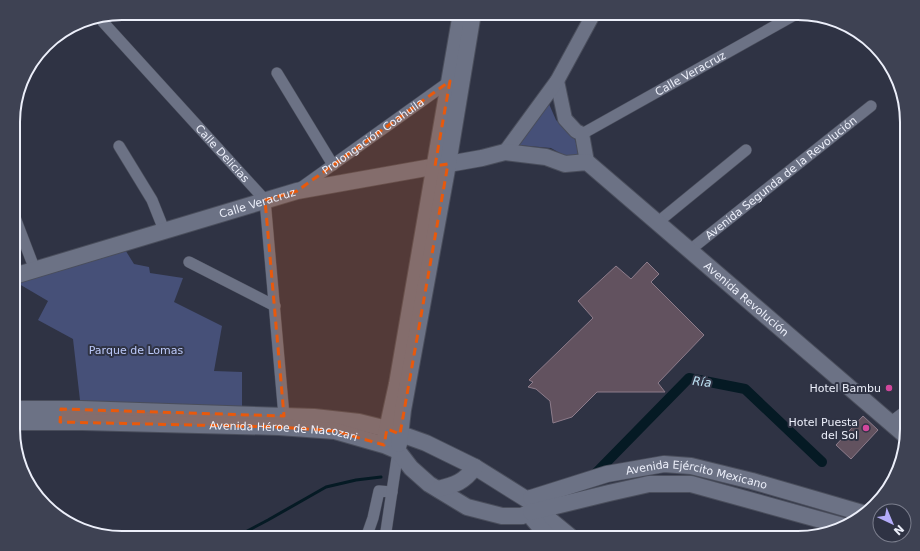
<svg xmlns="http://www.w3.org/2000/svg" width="920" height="551" viewBox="0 0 920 551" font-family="'DejaVu Sans',sans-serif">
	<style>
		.green { fill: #465078 }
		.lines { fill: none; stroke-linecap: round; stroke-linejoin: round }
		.stream { stroke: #051a24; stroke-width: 3 }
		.canal { stroke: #051a24; stroke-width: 10 }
		.building { fill: #62525f; stroke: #8d7c8b }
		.minor-casing { stroke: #4a4e5c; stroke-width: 12 }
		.tertiary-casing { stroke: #4a4e5c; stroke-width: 16 }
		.secondary-casing { stroke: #4a4e5c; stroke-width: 18 }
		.minor { stroke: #6c7285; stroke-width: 11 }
		.tertiary { stroke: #6c7285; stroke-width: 14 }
		.secondary { stroke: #6c7285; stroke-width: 16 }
		.marked { fill: #e8590c; fill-opacity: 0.2; stroke: #e8590c; stroke-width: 3; stroke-dasharray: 8 5; stroke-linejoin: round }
		.hotel-dot { fill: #d1479c; stroke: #2f3344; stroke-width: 1.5 }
		.labels { text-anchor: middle; stroke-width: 4; stroke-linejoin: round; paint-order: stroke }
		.street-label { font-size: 11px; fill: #eceffa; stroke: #2f3344 }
		.park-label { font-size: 11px; fill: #bcc9f9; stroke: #2f3344 }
		.poi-label { font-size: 11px; fill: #eceffa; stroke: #2f3344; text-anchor: end }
		.water-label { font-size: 12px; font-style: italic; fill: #bee2f4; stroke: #2f3344 }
		.rim { fill: none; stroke: #eceffa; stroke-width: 2 }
	</style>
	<rect width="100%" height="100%" fill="#2f3344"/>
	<g class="green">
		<path d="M549 104 556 120 574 137 580 155 565 156 551 148 517 145Z"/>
		<path d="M124 248 134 264 149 267 150 273 183 278 174 302 222 326 214 371 242 372V415L81 409 73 339 38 320 48 301 14 281Z"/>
	</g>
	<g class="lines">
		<path class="stream" d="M234 538 268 520 326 487 356 480 381 477"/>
		<path class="canal" d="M592 477 689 378 745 389 822 462"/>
	</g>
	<g class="building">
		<path d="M647 262 659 274 651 282 704 335 658 383 665 392H597L572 417 553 423 550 401 536 389 528 387 533 382 529 380 593 318 578 301 616 266 631 279Z"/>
		<path d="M863 416 878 430 851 459 836 445Z"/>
	</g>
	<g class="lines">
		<g class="minor-casing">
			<g id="minor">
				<path id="s1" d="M101 17 103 22 265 200 284 416 281 422"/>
				<path d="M277 73 333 165"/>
				<path id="s2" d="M582 134 798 13"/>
				<path d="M119 146 152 200 164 230"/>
				<path id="s3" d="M299 189 450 81"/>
				<path d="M14 215 35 270"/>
				<path d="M658 222 746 150"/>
				<path id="s4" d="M690 250 871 106"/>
				<path d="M189 262 275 306"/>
				<path d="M891 422 907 410"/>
				<path d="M366 538 373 518 379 491 392 492"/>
				<path d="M385 538 398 451"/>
			</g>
		</g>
		<g class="tertiary-casing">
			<g id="tertiary">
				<path d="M557 81 565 119 576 131 582 134 587 162"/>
				<path d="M505 152 557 81 594 13"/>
			</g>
		</g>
		<g class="secondary-casing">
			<g id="secondary">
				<path id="s5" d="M14 276 297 191 482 158 505 152 546 157 565 164 587 162 907 437"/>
				<path d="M14 409H81L314 417 359 422 387 429 426 443 475 467 526 499 531 498 538 510 572 538"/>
				<path id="s6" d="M14 422H82L279 427 335 431 384 445 398 451 411 468 429 484 467 507 502 516H522L528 513 543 531 551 538"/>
				<path d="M385 439 397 384 461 13"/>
				<path d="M399 444 403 410 448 164 473 13"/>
				<path d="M438 489C455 485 464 482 475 467"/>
				<path id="s7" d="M531 498 607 474 664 464 691 466 752 481 862 513"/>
				<path d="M531 512 609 493 649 484H691L843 526"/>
			</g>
		</g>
		<use href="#minor" class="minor"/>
		<use href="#tertiary" class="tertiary"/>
		<use href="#secondary" class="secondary"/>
	</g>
	<path class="marked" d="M450 81 435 166 448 164 400 434 387 429 384 445 335 431 279 427 60 422 61 409 284 416 265 200 297 191Z"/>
	<g class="hotel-dot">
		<circle cx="889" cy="388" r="4"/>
		<circle cx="866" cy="428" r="4"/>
	</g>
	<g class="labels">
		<g class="street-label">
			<text dy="4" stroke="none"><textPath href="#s2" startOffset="124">Calle Veracruz</textPath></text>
			<text dy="4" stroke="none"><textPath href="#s3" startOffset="91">Prolongación Coahuila</textPath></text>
			<text dy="4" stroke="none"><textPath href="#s1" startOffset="183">Calle Delicias</textPath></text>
			<text dy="4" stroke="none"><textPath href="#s4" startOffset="116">Avenida Segunda de la Revolución</textPath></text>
			<text dy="4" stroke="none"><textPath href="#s5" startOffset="254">Calle Veracruz</textPath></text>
			<text dy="4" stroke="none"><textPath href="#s5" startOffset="801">Avenida Revolución</textPath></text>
			<text dy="4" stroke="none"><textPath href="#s6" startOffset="270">Avenida Héroe de Nacozari</textPath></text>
			<text dy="4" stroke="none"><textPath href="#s7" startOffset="171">Avenida Ejército Mexicano</textPath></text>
		</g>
		<g class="park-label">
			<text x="136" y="354">Parque de Lomas</text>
		</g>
		<g class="poi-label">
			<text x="881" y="392">Hotel Bambu</text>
			<text x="858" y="426">Hotel Puesta<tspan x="858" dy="13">del Sol</tspan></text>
		</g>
		<g class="water-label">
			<text transform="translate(702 382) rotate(7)" y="4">Ría</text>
		</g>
	</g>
	<path d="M0 0H920V551H0ZM122 20H798A102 102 0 0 1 900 122V429A102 102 0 0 1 798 531H122A102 102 0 0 1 20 429V122A102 102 0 0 1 122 20Z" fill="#3e4253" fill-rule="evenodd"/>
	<path class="rim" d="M122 20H798A102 102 0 0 1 900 122V429A102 102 0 0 1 798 531H122A102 102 0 0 1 20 429V122A102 102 0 0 1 122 20Z"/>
	<g transform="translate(892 523) rotate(136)"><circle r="19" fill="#2f3344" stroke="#7b7e8d"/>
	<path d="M0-3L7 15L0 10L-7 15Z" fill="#b4acf9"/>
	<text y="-6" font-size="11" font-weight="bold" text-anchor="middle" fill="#eceffa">N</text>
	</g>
</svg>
